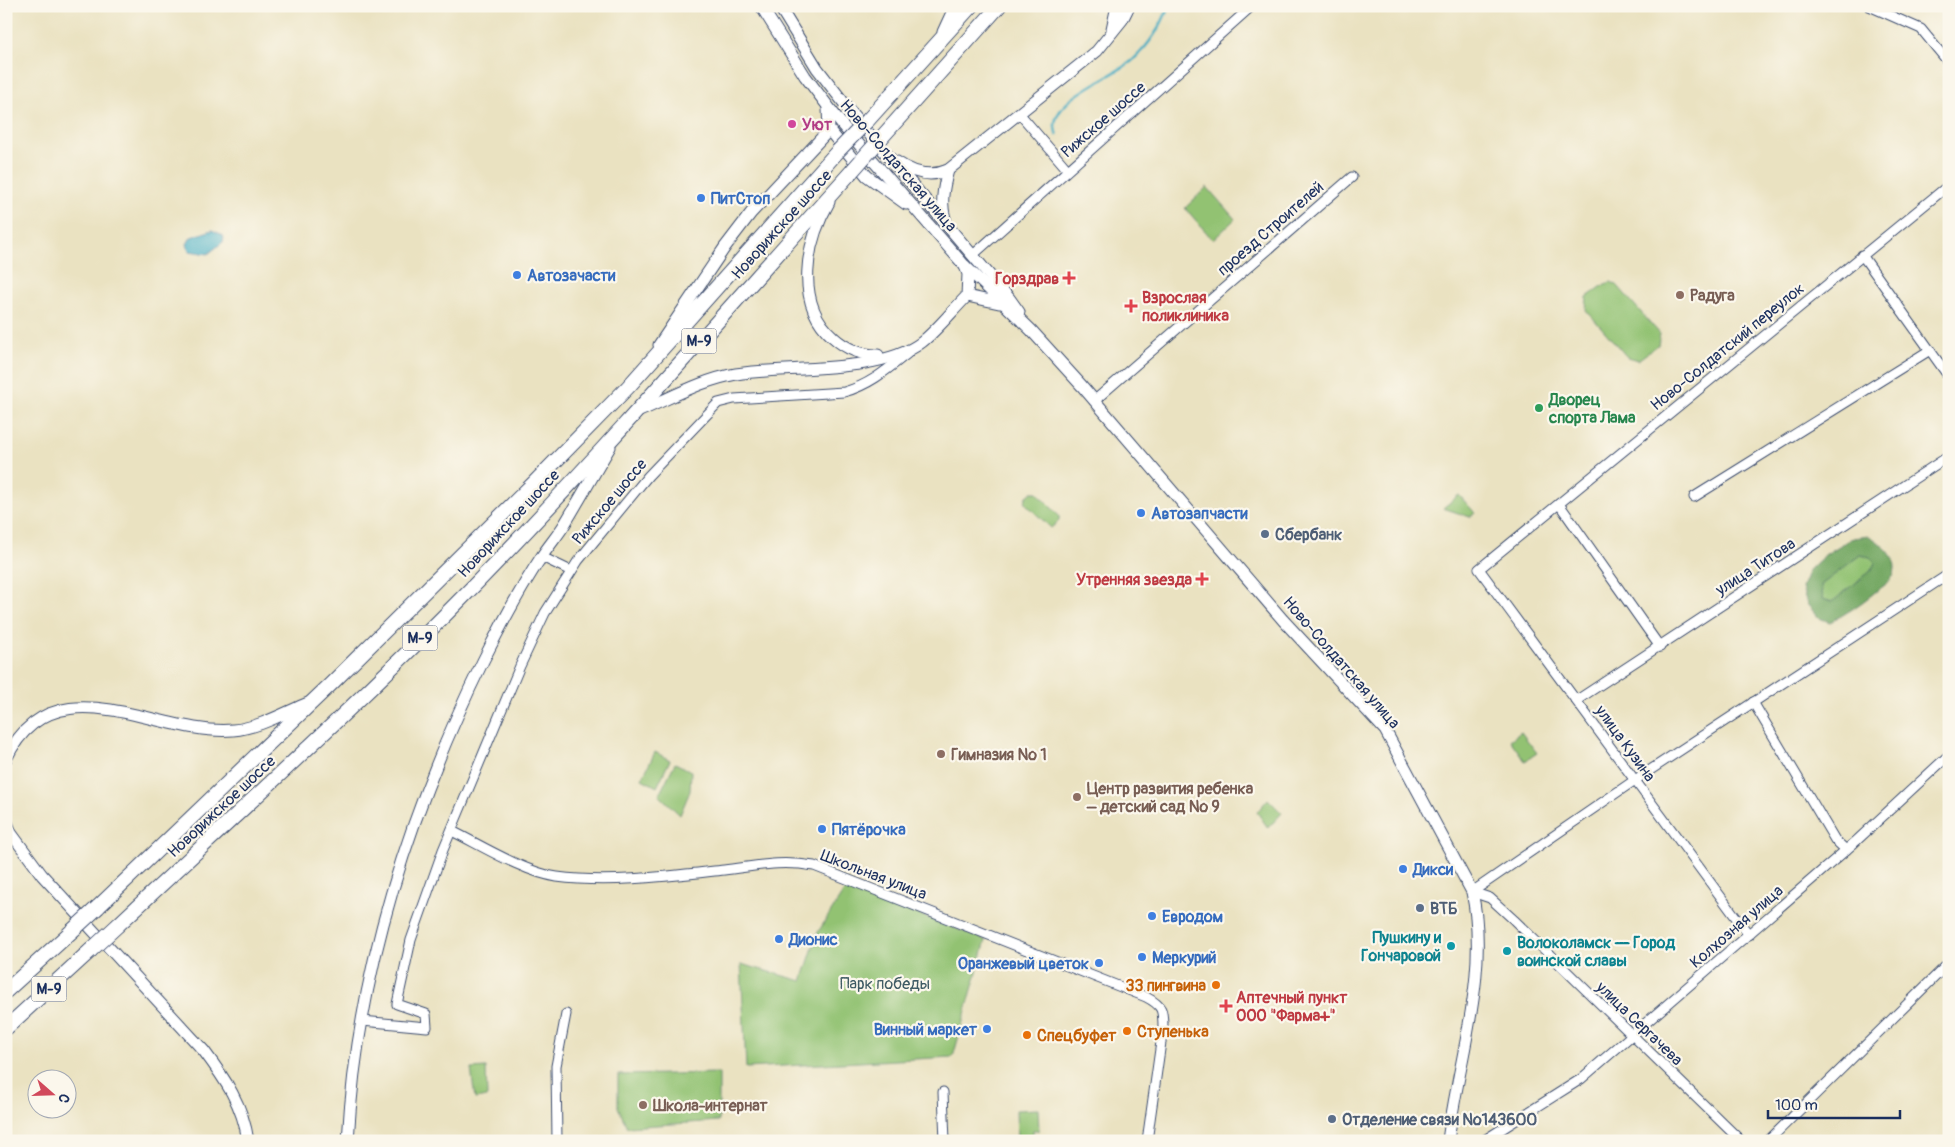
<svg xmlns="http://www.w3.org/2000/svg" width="1955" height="1147" viewBox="0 0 1955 1147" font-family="Pangolin,sans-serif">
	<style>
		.green { fill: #92c272; stroke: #567868 }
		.forest { fill: #75a864; stroke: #486c61; fill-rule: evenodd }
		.water { fill: #44adc3; stroke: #306e90 }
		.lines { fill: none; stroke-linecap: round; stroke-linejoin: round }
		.stream { stroke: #44adc3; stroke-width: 2.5 }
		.minor-casing { stroke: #3a4a6d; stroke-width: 11 }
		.major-casing { stroke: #3a4a6d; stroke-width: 13 }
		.highway-casing { stroke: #3a4a6d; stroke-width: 16 }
		.minor { stroke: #fff; stroke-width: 9 }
		.major { stroke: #fff; stroke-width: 11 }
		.highway { stroke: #fff; stroke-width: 14 }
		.highway-bridge-casing { stroke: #3a4a6d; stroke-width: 16; stroke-linecap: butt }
		.highway-bridge { stroke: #fff; stroke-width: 14 }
		.hotel-dot { fill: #d1479c; stroke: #fbf7ec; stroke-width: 2 }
		.shop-dot { fill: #3f7fe0; stroke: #fbf7ec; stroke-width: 2 }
		.health-dot { fill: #e0444e; stroke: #fbf7ec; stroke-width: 2 }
		.education-dot { fill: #8d6e63; stroke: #fbf7ec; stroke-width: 2 }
		.leisure-dot { fill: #2e9e5b; stroke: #fbf7ec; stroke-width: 2 }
		.service-dot { fill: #5c6f8a; stroke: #fbf7ec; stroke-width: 2 }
		.culture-dot { fill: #0f9aa8; stroke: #fbf7ec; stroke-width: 2 }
		.food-dot { fill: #e8710a; stroke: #fbf7ec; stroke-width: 2 }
		.labels { text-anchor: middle; stroke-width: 4.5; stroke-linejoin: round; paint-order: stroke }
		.shield { fill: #fbf7ec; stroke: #5e6b89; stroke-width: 1 }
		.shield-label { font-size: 15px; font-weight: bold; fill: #1b2f5e }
		.street-label { font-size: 16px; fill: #1b2f5e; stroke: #fbf7ec }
		.hotel-label { font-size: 16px; font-weight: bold; fill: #b23c85; stroke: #fbf7ec; text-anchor: start }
		.shop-label { font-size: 16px; font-weight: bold; fill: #366cbe; stroke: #fbf7ec; text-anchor: start }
		.health-label { font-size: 16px; font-weight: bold; fill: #be3a42; stroke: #fbf7ec; text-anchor: end }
		.education-label { font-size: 16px; font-weight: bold; fill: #785e54; stroke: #fbf7ec; text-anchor: start }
		.leisure-label { font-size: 16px; font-weight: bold; fill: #27864d; stroke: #fbf7ec; text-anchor: start }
		.service-label { font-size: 16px; font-weight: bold; fill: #4e5e75; stroke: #fbf7ec; text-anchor: start }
		.culture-label { font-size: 16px; font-weight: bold; fill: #0d838f; stroke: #fbf7ec; text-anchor: end }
		.park-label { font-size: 16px; fill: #3f5b64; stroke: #fbf7ec }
		.food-label { font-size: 16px; font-weight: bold; fill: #c56008; stroke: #fbf7ec; text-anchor: start }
	</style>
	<rect width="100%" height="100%" fill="#fbf7ec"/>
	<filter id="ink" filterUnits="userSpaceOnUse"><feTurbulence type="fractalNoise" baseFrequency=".02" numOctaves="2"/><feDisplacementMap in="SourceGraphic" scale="10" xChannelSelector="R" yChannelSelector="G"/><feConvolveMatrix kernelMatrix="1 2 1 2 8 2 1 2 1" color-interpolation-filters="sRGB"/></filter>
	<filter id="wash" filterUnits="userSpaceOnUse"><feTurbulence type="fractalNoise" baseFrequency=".0096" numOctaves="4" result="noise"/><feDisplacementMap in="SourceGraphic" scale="20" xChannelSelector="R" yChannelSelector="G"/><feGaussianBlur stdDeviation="1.12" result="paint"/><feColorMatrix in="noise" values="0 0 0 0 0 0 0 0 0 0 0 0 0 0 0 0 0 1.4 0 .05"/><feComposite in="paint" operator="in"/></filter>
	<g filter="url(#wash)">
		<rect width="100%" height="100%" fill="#eae2c1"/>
		<g class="green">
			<path d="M1207 187 1235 219 1213 240 1185 208Z"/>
			<path d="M1611 282 1617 285 1660 334 1658 345 1638 360 1627 357 1586 310 1587 297 1605 284Z"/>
			<path d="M1032 492H1037L1059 516V521L1051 528 1025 503 1026 497Z"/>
			<path d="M1459 495 1475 513 1470 517 1443 508Z"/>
			<path d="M1860 555 1870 557 1876 563 1872 570 1832 602 1823 599 1821 585Z"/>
			<path d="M1521 732 1537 753 1525 761 1510 740Z"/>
			<path d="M655 752 670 760 657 787 642 779Z"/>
			<path d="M675 763 691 771 690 791 680 815 659 795Z"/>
			<path d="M1268 799 1282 813 1268 828 1257 812Z"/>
			<path d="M847 887 986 940 953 1057 746 1068 741 964 802 981 818 932Z"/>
			<path d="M486 1068 487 1097 475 1099 471 1069Z"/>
			<path d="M719 1073V1121L627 1127 618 1107V1075Z"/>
			<path d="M1038 1109 1039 1130 1033 1131V1135H1039L1040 1140 1017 1141 1016 1110Z"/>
		</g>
		<path class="forest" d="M1869 536C1882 543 1904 561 1891 579 1887 585 1878 589 1873 594 1859 605 1846 614 1830 622L1819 618 1807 604 1802 587 1809 570 1826 554 1852 538ZM1860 555 1870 557 1876 563 1872 570 1832 602 1823 599 1821 585Z"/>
		<path class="water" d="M212 230 221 234 224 238 223 242 208 254 189 251 187 244 191 237Z"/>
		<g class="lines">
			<path class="stream" d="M1057 135C1042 101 1113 78 1133 60 1149 45 1161 27 1169 6"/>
		</g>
	</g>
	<g filter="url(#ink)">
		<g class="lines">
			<g class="minor-casing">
				<g id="minor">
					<path d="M1869 6 1921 29 1949 63"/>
					<path d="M1019 113 1067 169"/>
					<path d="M973 255 1252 6"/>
					<path d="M1862 255 1949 377"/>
					<path d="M1094 401 1352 177"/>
					<path d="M1694 497 1930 350"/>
					<path d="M1559 504 1660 647"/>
					<path d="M542 557 571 571"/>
					<path d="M1577 700 1949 456"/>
					<path d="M1753 702 1835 840 1846 850"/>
					<path d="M452 831C482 846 524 872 557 877 610 884 670 876 724 870 757 866 780 860 814 866L1146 997C1163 1006 1163 1010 1163 1028L1147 1141"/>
					<path d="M1472 892 1635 780 1949 574"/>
					<path d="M1472 892 1490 898 1514 920 1741 1141"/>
					<path d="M1749 935 1479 569 1949 185"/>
					<path d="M362 1021 427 1027 426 1014 397 1004 411 940 443 850 520 666 545 613 578 561 648 476 718 403 734 399 844 392C870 385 888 369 908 353"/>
					<path d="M943 1092 945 1141"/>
					<path d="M557 1141 556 1066 566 1014"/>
					<path d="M1483 1141 1581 1079 1854 843 1949 755"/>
					<path d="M1768 1141 1949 963"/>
				</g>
			</g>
			<g class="major-casing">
				<g id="major">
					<path d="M761 6 805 76 843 126 964 265 1031 330 1082 386 1283 620 1385 730 1472 892C1490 973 1458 1060 1448 1141"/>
					<path d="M779 6 817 68 854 116 1009 298 1019 312"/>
					<path d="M1112 29 1117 6"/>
					<path d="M943 32 955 6"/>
					<path d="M829 130 867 176 906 204"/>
					<path d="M897 162C913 173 930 178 948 170L1097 51 1122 20 1129 6"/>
					<path d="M829 202C806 242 794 303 833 337 846 349 860 355 878 355"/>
					<path d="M946 222C940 204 943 189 948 170"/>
					<path d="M967 296 999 303"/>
					<path d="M659 345 725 247 751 213 829 130 828 109"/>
					<path d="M637 412C669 399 701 380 736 374 787 366 881 374 922 342 938 329 952 311 967 296L968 274 965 266"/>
					<path d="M6 759C53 659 157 737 233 730 259 728 284 713 308 703"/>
					<path d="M6 820 11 833 42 875 204 1051C225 1079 243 1105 248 1141"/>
					<path d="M348 1141C357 974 410 810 483 661 501 625 520 589 542 556 550 544 559 534 566 522 581 497 595 472 610 447"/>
				</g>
			</g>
			<g class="highway-casing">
				<g id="highway">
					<path d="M868 120 971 6"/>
					<path d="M882 137 999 6"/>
					<path d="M98 907 331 684 535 482 628 387 838 151"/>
					<path d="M118 925C244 807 373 691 493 566 616 438 733 303 852 171"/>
					<path d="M6 991 72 931"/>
					<path d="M6 1028 91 950"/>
				</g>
			</g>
			<use href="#minor" class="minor"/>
			<use href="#major" class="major"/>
			<use href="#highway" class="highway"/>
			<g class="highway-bridge-casing">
				<g id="highway-bridge">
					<path d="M838 151 868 120"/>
					<path d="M852 171 882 137"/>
					<path d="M72 931 98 907"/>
					<path d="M91 950 118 925"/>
				</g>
			</g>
			<use href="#highway-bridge" class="highway-bridge"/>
		</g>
	</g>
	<circle class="hotel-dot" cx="792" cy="124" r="5"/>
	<g class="shop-dot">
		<circle cx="701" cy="198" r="5"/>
		<circle cx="517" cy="275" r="5"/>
		<circle cx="1141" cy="513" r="5"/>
		<circle cx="822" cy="829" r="5"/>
		<circle cx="1403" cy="869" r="5"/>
		<circle cx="1152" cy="916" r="5"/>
		<circle cx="779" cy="939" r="5"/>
		<circle cx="1142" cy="957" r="5"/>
		<circle cx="1099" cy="963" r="5"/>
		<circle cx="987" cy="1029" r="5"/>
	</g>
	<g class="health-dot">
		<path d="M1066.5 270.5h5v5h5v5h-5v5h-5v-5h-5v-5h5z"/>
		<path d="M1128.5 298.5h5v5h5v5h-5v5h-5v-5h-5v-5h5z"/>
		<path d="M1199.5 571.5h5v5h5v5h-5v5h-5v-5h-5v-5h5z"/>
		<path d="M1223.5 998.5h5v5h5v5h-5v5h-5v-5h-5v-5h5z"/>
	</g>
	<g class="education-dot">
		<circle cx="1680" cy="295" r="5"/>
		<circle cx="941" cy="754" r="5"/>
		<circle cx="1077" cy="797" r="5"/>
		<circle cx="643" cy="1105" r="5"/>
	</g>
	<circle class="leisure-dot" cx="1539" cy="408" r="5"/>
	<g class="service-dot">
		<circle cx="1265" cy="534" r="5"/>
		<circle cx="1420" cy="908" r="5"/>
		<circle cx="1332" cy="1119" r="5"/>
	</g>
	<g class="culture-dot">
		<circle cx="1451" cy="946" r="5"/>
		<circle cx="1507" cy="951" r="5"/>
	</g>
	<g class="food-dot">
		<circle cx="1216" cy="985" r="5"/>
		<circle cx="1127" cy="1031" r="5"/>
		<circle cx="1027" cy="1035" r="5"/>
	</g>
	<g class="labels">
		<g class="shield">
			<rect x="681.5" y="328.5" width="35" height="25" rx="4"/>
			<rect x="402.5" y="625.5" width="35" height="25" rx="4"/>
			<rect x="31.5" y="976.5" width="35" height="25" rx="4"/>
		</g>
		<g class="shield-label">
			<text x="699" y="346">М-9</text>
			<text x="420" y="643">М-9</text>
			<text x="49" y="994">М-9</text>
		</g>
		<g class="street-label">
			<text transform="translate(1103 119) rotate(-41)" y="6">Рижское шоссе</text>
			<text transform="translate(899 165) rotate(49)" y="6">Ново-Солдатская улица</text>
			<text transform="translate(781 224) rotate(-48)" y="6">Новорижское шоссе</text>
			<text transform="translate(1270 228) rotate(-41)" y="6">проезд Строителей</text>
			<text transform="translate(1727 346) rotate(-39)" y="6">Ново-Солдатский переулок</text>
			<text transform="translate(609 501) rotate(-50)" y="6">Рижское шоссе</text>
			<text transform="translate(508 523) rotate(-47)" y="6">Новорижское шоссе</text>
			<text transform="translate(1755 566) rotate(-33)" y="6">улица Титова</text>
			<text transform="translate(1342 662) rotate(49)" y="6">Ново-Солдатская улица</text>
			<text transform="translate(1626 743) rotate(54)" y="6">улица Кузина</text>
			<text transform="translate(221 806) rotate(-43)" y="6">Новорижское шоссе</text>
			<text transform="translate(874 874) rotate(21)" y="6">Школьная улица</text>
			<text transform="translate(1736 926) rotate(-41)" y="6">Колхозная улица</text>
			<text transform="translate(1640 1023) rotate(44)" y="6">улица Сергачева</text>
		</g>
		<g class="hotel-label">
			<text x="802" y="130">Уют</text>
		</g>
		<g class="shop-label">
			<text x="711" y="204">ПитСтоп</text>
			<text x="527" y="281">Автозачасти</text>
			<text x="1151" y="519">Автозапчасти</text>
			<text x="832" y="835">Пятёрочка</text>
			<text x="1413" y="875">Дикси</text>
			<text x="1162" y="922">Евродом</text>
			<text x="789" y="945">Дионис</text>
			<text x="1152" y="963">Меркурий</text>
			<text x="1089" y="969" text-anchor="end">Оранжевый цветок</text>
			<text x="977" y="1035" text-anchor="end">Винный маркет</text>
		</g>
		<g class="health-label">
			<text x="1059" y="284">Горздрав</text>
			<text x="1142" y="303" text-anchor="start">Взрослая<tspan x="1142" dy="18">поликлиника</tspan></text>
			<text x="1192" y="585">Утренняя звезда</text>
			<text x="1236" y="1003" text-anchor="start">Аптечный пункт<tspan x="1236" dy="18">ООО "Фарма+"</tspan></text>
		</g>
		<g class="education-label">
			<text x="1690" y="301">Радуга</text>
			<text x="951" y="760">Гимназия № 1</text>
			<text x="1087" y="794">Центр развития ребенка<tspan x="1087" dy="18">– детский сад № 9</tspan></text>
			<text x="653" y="1111">Школа-интернат</text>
		</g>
		<g class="leisure-label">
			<text x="1549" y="405">Дворец<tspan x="1549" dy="18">спорта Лама</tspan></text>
		</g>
		<g class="service-label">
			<text x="1275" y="540">Сбербанк</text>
			<text x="1430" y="914">ВТБ</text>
			<text x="1342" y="1125">Отделение связи №143600</text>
		</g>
		<g class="culture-label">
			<text x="1441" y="943">Пушкину и<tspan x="1441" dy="18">Гончаровой</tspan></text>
			<text x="1517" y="948" text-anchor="start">Волоколамск — Город<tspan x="1517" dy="18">воинской славы</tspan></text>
		</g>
		<g class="park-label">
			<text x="885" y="989">Парк победы</text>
		</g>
		<g class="food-label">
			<text x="1206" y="991" text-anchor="end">33 пингвина</text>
			<text x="1137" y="1037">Ступенька</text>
			<text x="1037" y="1041">Спецбуфет</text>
		</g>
	</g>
	<rect width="1955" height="1147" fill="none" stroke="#fbf7ec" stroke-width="25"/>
	<g transform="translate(52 1094) rotate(110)"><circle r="24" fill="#fbf7ec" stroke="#a1a7b3"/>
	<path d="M0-4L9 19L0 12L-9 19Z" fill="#d1495b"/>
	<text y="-8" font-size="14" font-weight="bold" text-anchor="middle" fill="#1b2f5e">С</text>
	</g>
	<path d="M1768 1110v8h132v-8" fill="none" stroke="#1b2f5e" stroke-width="2.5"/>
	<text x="1775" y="1110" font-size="15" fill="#1b2f5e" stroke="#fbf7ec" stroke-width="4" paint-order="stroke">100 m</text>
</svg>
